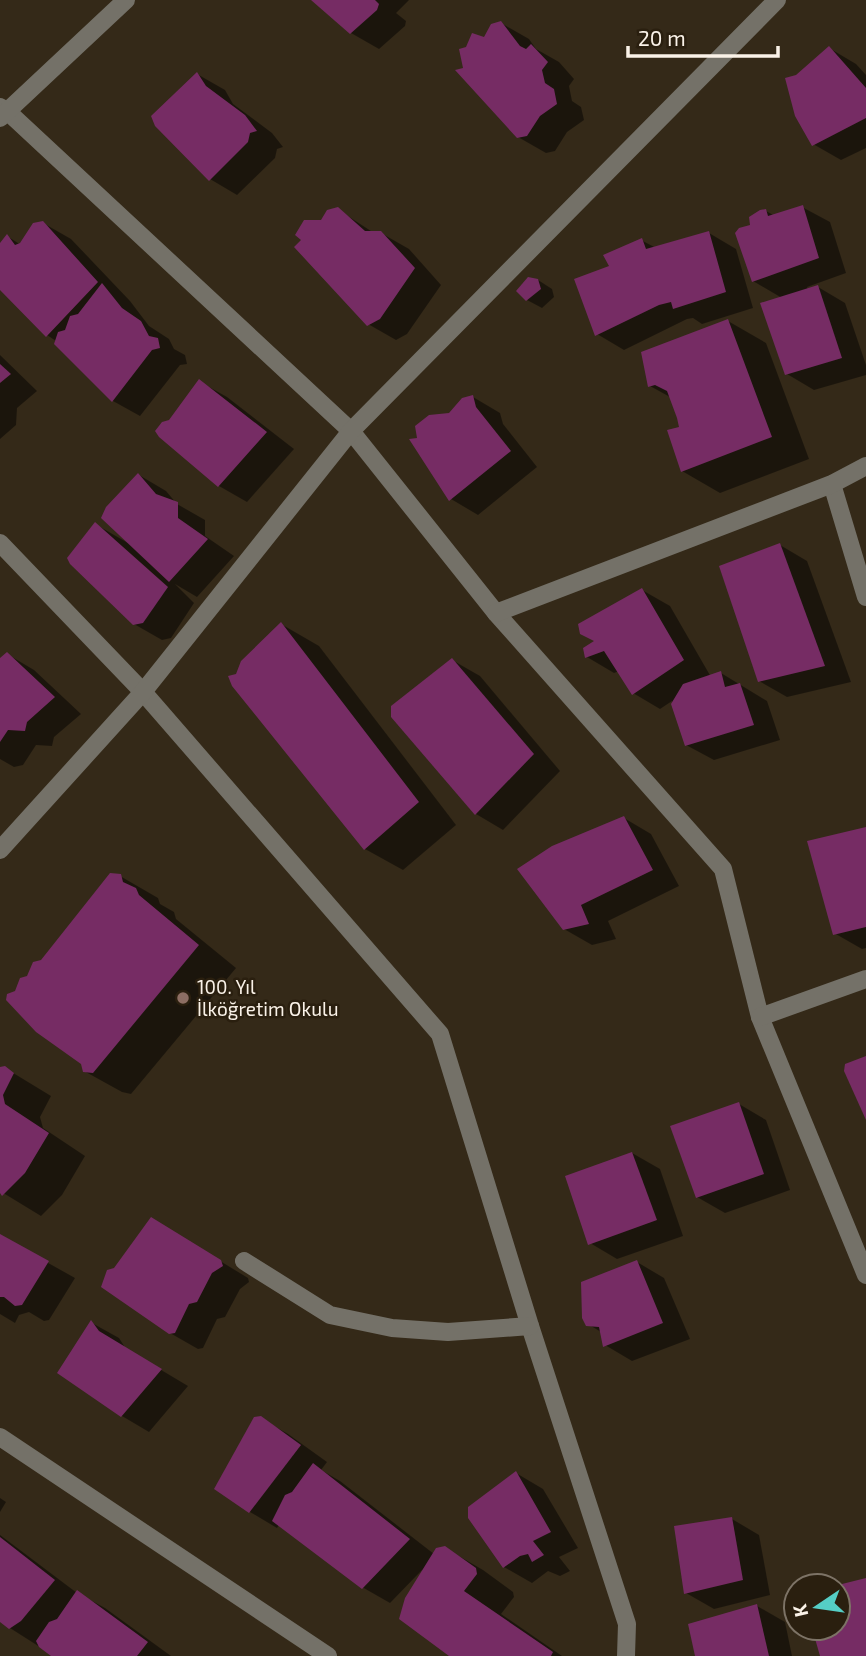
<svg xmlns="http://www.w3.org/2000/svg" width="866" height="1656" viewBox="0 0 866 1656" font-family="'Exo 2',sans-serif">
	<style>
		.shadow { fill: #0007 }
		.building { fill: #762c64 }
		.lines { fill: none; stroke-linecap: round; stroke-linejoin: round }
		.minor { stroke: #747168; stroke-width: 18 }
		.education-dot { fill: #8d6e63; stroke: #2a1f0f; stroke-width: 2.5 }
		.labels { text-anchor: middle; stroke-width: 5; stroke-linejoin: round; paint-order: stroke }
		.poi-label { font-size: 19px; fill: #faf2e8; stroke: #2a1f0f; text-anchor: start }
	</style>
	<rect width="100%" height="100%" fill="#342918"/>
	<g class="shadow">
		<path d="M314 0H409L396 13 406 21 405 26 379 49 351 33Z"/>
		<path d="M501 23 529 39 536 49 559 62 574 79 569 86 572 101 581 107 584 120 567 132 555 151 546 153 518 137 465 69 485 40Z"/>
		<path d="M829 48 856 64 866 75V148L841 160 813 144 797 77Z"/>
		<path d="M197 74 225 90 233 104 272 133 283 147 277 149 275 158 237 195 210 179Z"/>
		<path d="M802 207 830 222 846 273 807 287 808 290 818 287 845 303 866 365V375L814 390 787 374 782 298 753 281 752 226 766 211 775 216Z"/>
		<path d="M337 209 374 233H381L409 249 441 285 407 334 396 340 368 324 322 221Z"/>
		<path d="M43 223 71 239 130 301 149 326 169 339 174 349 185 355 187 364 180 365 140 416 113 401 56 341 47 335 0 288V246L7 236 21 245Z"/>
		<path d="M709 233 736 249 753 308 702 324 693 318 687 319 624 350 597 334 611 267 641 240 656 248Z"/>
		<path d="M538 280 552 289 554 297 542 308 527 300Z"/>
		<path d="M728 321 766 343 809 459 720 493 682 471 681 428 670 397 650 386Z"/>
		<path d="M0 355 37 391 17 408 16 425 0 439Z"/>
		<path d="M200 382 227 397 294 449 247 502 219 486 161 436Z"/>
		<path d="M473 397 500 413 503 424 537 467 478 515 451 499 419 439Z"/>
		<path d="M139 475 166 491 177 504 205 520V536L234 556 197 597 175 584 194 603 171 638 162 640 134 624 95 524 128 543Z"/>
		<path d="M780 545 807 561 851 682 787 697 759 681Z"/>
		<path d="M642 590 670 606 711 677 721 673 767 701 780 740 714 760 686 745 672 701 660 709 633 693 619 671 614 673 587 657 596 641Z"/>
		<path d="M281 624 319 646 456 825 403 870 365 849 238 676Z"/>
		<path d="M7 654 34 670 81 714 54 737 52 746 36 745 23 765 14 767 0 759V661Z"/>
		<path d="M452 660 480 676 560 771 503 830 476 814Z"/>
		<path d="M624 818 651 834 679 886 608 921 616 939 592 945 564 929Z"/>
		<path d="M866 829V948L862 949 834 933Z"/>
		<path d="M120 876 158 898 160 904 174 912 176 919 236 968 131 1094 122 1092 84 1071 83 1063 16 993Z"/>
		<path d="M5 1068 51 1096 40 1117 43 1128 85 1156 62 1195 41 1216 0 1191V1069Z"/>
		<path d="M739 1104 766 1120 790 1190 725 1213 697 1197Z"/>
		<path d="M632 1153 660 1169 683 1236 617 1259 590 1243Z"/>
		<path d="M0 1236 75 1278 49 1320 44 1321 29 1312 19 1315 15 1323 0 1314Z"/>
		<path d="M179 1236 248 1278 249 1282 240 1289 225 1317 217 1319 203 1348 198 1349 170 1333Z"/>
		<path d="M637 1262 664 1278 690 1339 632 1361 605 1345 601 1332 588 1324Z"/>
		<path d="M92 1323 119 1338 126 1349 188 1386 149 1432 122 1416Z"/>
		<path d="M260 1418 288 1434 327 1462 321 1470 340 1481 434 1554 445 1548 483 1570 513 1592 514 1597 501 1614 562 1656H452L422 1570 390 1603 362 1587 279 1525 277 1528 250 1512Z"/>
		<path d="M516 1473 543 1489 578 1548 559 1557 570 1571 560 1576 548 1571 532 1583 504 1567 470 1517Z"/>
		<path d="M0 1498 6 1502 0 1512Z"/>
		<path d="M732 1519 759 1535 770 1595 714 1609 686 1593Z"/>
		<path d="M0 1535 77 1593 105 1608 171 1656H54L10 1628 0 1619Z"/>
		<path d="M757 1606 785 1622 792 1656H697Z"/>
	</g>
	<g class="building">
		<path d="M311 0H375L379 4 377 10 350 34Z"/>
		<path d="M501 21 520 46 526 49 531 44 548 62 542 70 545 83 554 89 557 104 540 116 527 136 517 138 455 70 463 68 459 49 466 47 472 33 484 37 491 24Z"/>
		<path d="M829 46 866 88V118L812 146 795 116 785 78 796 75Z"/>
		<path d="M197 72 206 86 245 115 257 131 250 133 248 142 209 181 155 126 151 116Z"/>
		<path d="M803 205 819 258 752 282 735 233 739 228 750 225 749 217 760 210 766 209 768 216Z"/>
		<path d="M338 207 365 231H381L415 268 380 319 367 326 294 247 301 240 295 235 304 220H321L327 210Z"/>
		<path d="M43 221 98 282 46 337 0 290V243L7 234 15 245 20 243 33 223Z"/>
		<path d="M709 231 726 292 673 309 671 302 659 305 595 336 574 279 609 266 603 255 642 238 646 249Z"/>
		<path d="M528 277 538 279 541 289 526 301 516 291Z"/>
		<path d="M102 283 122 308 141 321 149 336 158 338 160 348 152 350 112 402 54 344 58 332 65 330 70 316 78 314Z"/>
		<path d="M818 285 842 358 785 375 760 303Z"/>
		<path d="M728 319 772 437 681 472 667 430 679 427 677 418 667 391 655 385 648 387 641 352Z"/>
		<path d="M0 364 11 374 0 383Z"/>
		<path d="M199 379 267 432 218 487 159 437 155 431 162 422 169 420Z"/>
		<path d="M473 395 476 407 511 451 449 501 409 439 417 438 415 426 429 415 449 413 462 398Z"/>
		<path d="M138 473 156 494 178 502V518L208 539 169 582 101 518 106 507Z"/>
		<path d="M95 522 168 587 143 623 133 625 70 564 67 558Z"/>
		<path d="M780 543 825 666 758 682 719 566Z"/>
		<path d="M642 588 684 660 632 695 604 651 585 658 583 648 594 641 580 634 578 624Z"/>
		<path d="M281 622 419 802 364 850 232 686 228 676 236 674 241 661Z"/>
		<path d="M7 652 55 697 27 722 25 731 8 730 0 742V658Z"/>
		<path d="M452 658 534 754 475 815 391 717V706Z"/>
		<path d="M721 671 725 687 740 683 754 725 685 746 671 704 683 684Z"/>
		<path d="M624 816 653 870 581 905 589 924 563 930 517 869 552 846Z"/>
		<path d="M866 827V927L833 935 807 841Z"/>
		<path d="M110 873 121 874 123 882 136 888 139 895 199 945 93 1073 83 1072 81 1064 36 1032 6 1000 7 994 15 991 20 978 27 976 33 962 41 960Z"/>
		<path d="M866 1056V1120L844 1071 845 1064Z"/>
		<path d="M5 1066 14 1073 3 1095 5 1104 49 1133 25 1173 2 1196 0 1193V1067Z"/>
		<path d="M739 1102 764 1174 696 1198 670 1126Z"/>
		<path d="M632 1152 657 1220 588 1245 565 1176Z"/>
		<path d="M151 1217 221 1260 223 1266 212 1273 197 1302 189 1304 175 1333 169 1334 101 1287 107 1270 114 1268Z"/>
		<path d="M0 1234 49 1261 22 1305 15 1306 4 1297H0Z"/>
		<path d="M637 1260 663 1323 603 1347 599 1327 586 1326 582 1318 581 1282Z"/>
		<path d="M91 1320 99 1331 162 1369 121 1417 57 1373Z"/>
		<path d="M261 1416 301 1445 249 1513 214 1489 254 1417Z"/>
		<path d="M313 1463 410 1539 362 1589 272 1521 285 1495 292 1492Z"/>
		<path d="M516 1471 551 1532 533 1541 544 1555 532 1562 528 1554 520 1556 503 1568 468 1518V1507Z"/>
		<path d="M732 1517 743 1580 684 1594 674 1526Z"/>
		<path d="M0 1537 55 1580 21 1621 9 1629 0 1622Z"/>
		<path d="M445 1546 476 1568 477 1574 464 1591 553 1652 551 1656H449L399 1619 405 1598 436 1548Z"/>
		<path d="M866 1578V1656H820L812 1628H838V1585Z"/>
		<path d="M77 1590 148 1642 137 1656H51L39 1647 36 1641 49 1622 57 1619Z"/>
		<path d="M757 1604 769 1656H695L688 1624Z"/>
	</g>
	<g class="lines">
		<g class="minor">
			<path d="M0 107 7 111 351 431 496 613 723 869 760 1017 866 1275"/>
			<path d="M0 118 126 0"/>
			<path d="M832 484 866 597"/>
			<path d="M0 543 143 692 440 1034 530 1326 627 1624 626 1656"/>
			<path d="M496 613 832 484 866 466"/>
			<path d="M0 850 143 692 351 431 777 0"/>
			<path d="M760 1017 866 979"/>
			<path d="M244 1261 330 1315 392 1328 448 1332 530 1326"/>
			<path d="M0 1437 328 1656"/>
		</g>
	</g>
	<circle class="education-dot" cx="183" cy="998" r="7"/>
	<g class="labels">
		<g class="poi-label">
			<text x="197" y="994">100. Yıl<tspan x="197" dy="22">İlköğretim Okulu</tspan></text>
		</g>
	</g>
	<g transform="translate(817 1607) rotate(257)"><circle r="33" fill="#2a1f0f" stroke="#7d7366" stroke-width="2"/>
	<path d="M0-5L12 26L0 18L-12 26Z" fill="#55cec6"/>
	<text y="-10" font-size="19" font-weight="bold" text-anchor="middle" fill="#faf2e8">K</text>
	</g>
	<path d="M628 46v10h150v-10" fill="none" stroke="#faf2e8" stroke-width="3.5"/>
	<text x="638" y="46" font-size="21" fill="#faf2e8" stroke="#2a1f0f" stroke-width="5" paint-order="stroke">20 m</text>
</svg>
